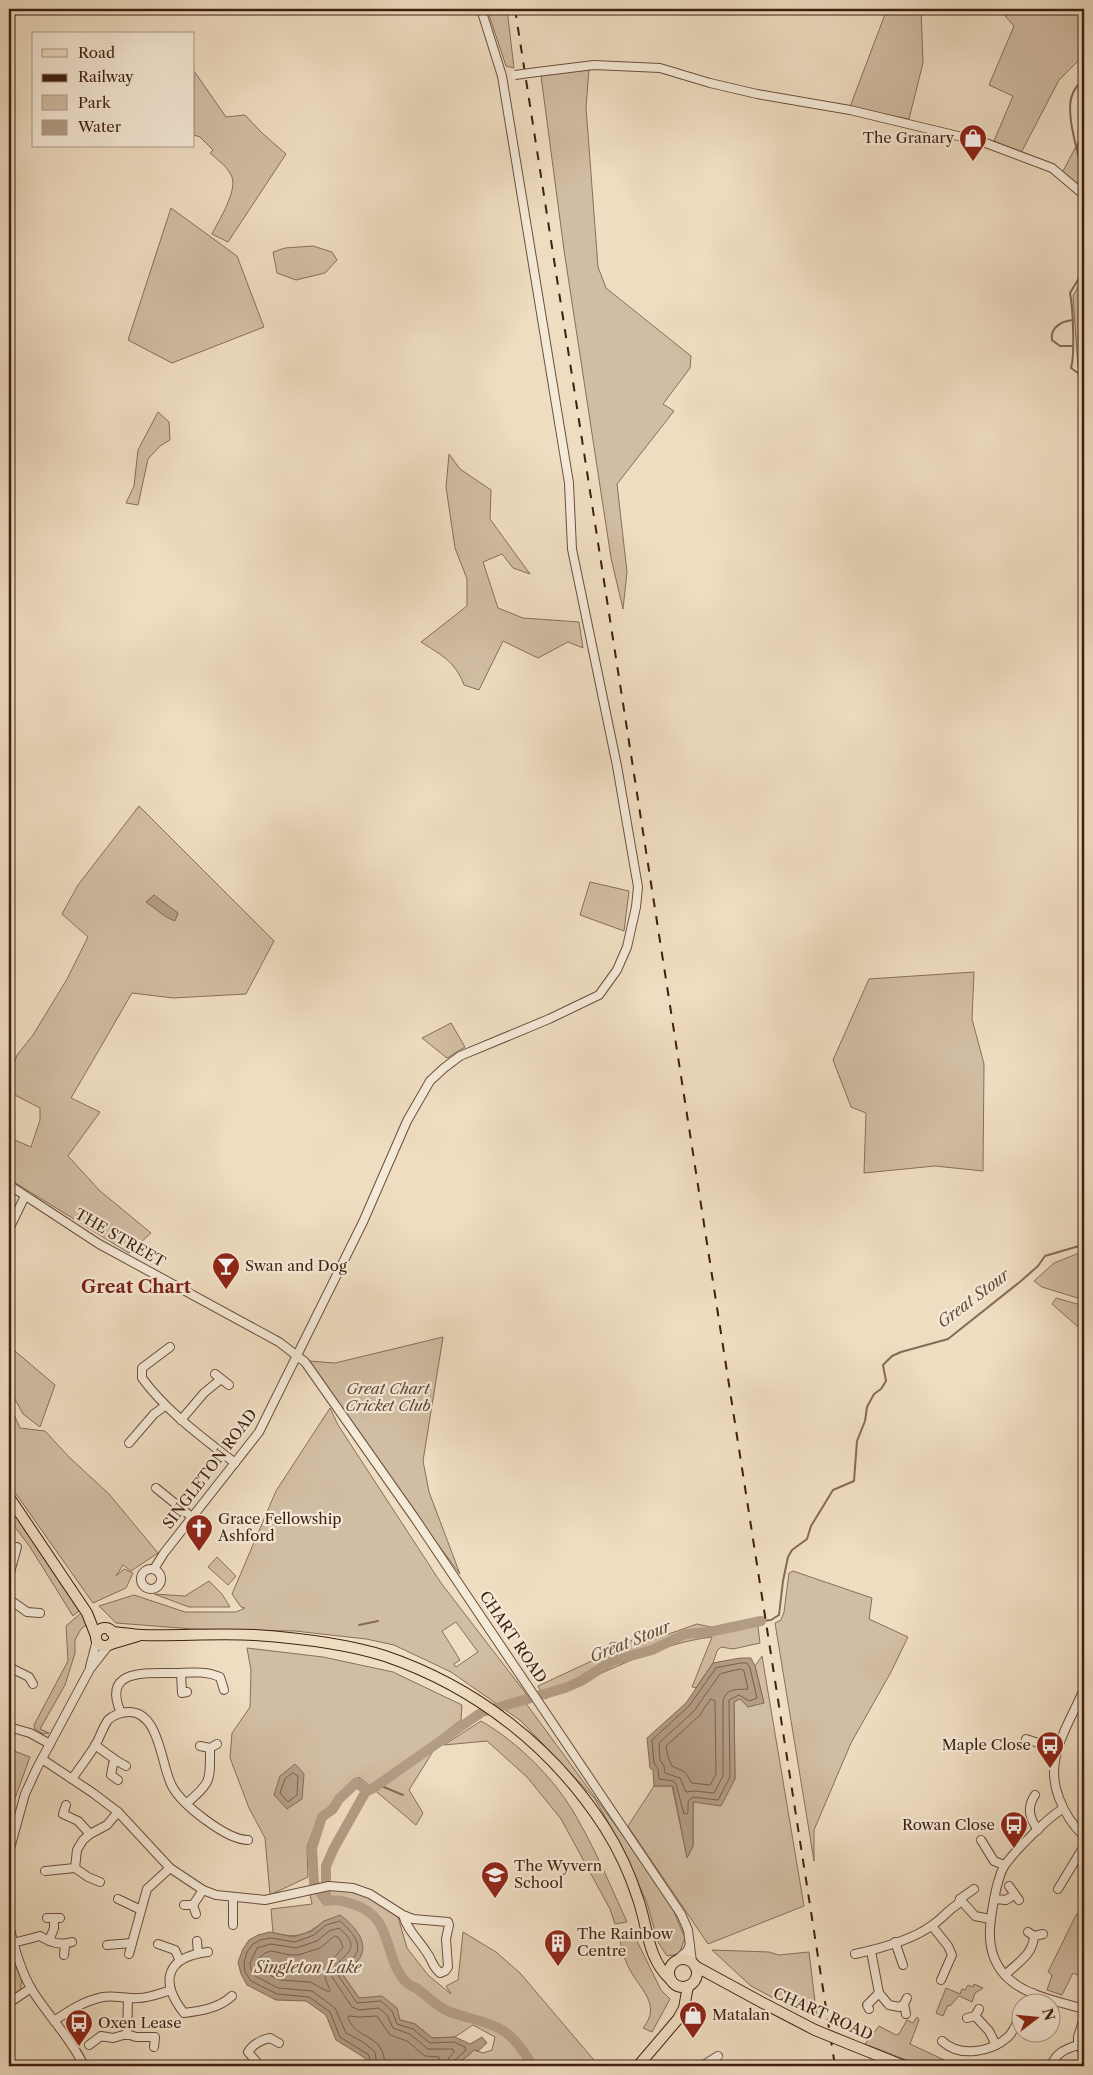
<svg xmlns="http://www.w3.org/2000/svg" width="1093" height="2075" viewBox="0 0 1093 2075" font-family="'Libre Caslon Text',serif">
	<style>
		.green { fill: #d1bda3; stroke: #886e5a; fill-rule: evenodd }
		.water { fill: #b39c85; stroke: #856a57 }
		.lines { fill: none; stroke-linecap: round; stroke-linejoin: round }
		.shore { stroke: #795e4b; stroke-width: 1 }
		.stream { stroke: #856a57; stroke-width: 2 }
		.river { stroke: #b39c85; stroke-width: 10 }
		.minor-casing { stroke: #6b4e3d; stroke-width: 10 }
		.major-casing { stroke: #3f1f11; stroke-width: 12 }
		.minor { stroke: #f5e9d7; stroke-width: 8 }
		.major { stroke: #efddc1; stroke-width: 10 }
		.rail { stroke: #3f1f11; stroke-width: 2; stroke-dasharray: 9 9; stroke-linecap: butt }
		.minor-bridge-casing { stroke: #6b4e3d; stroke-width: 10; stroke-linecap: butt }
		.major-bridge-casing { stroke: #3f1f11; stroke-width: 12; stroke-linecap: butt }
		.minor-bridge { stroke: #f5e9d7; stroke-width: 8 }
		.major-bridge { stroke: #efddc1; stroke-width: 10 }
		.labels { text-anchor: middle; stroke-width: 4.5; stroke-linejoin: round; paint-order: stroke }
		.poi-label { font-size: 15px; fill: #3f1f11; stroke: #f5e9d7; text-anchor: start }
		.street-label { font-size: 15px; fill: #3f1f11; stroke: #f5e9d7 }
		.park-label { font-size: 15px; font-style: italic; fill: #644636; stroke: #f5e9d7 }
		.water-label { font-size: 16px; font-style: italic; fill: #684b3a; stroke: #f5e9d7 }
		.quarter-label { font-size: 18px; font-weight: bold; fill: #7a1f14; stroke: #f5e9d7 }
	</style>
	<rect width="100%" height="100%" fill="#efddc1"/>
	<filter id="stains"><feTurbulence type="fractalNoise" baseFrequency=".004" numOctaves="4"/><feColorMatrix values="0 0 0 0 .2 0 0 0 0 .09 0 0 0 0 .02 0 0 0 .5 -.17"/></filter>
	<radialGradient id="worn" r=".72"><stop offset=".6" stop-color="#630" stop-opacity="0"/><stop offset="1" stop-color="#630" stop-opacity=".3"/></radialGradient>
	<g class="green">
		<path d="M487 9H507L514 68 506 66Z"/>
		<path d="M887 9H921L923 63 909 119 850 107Z"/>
		<path d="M999 9H1084V55L1059 80 1021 153 994 141 1013 96 989 85 1014 26Z"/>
		<path d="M589 69 586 107 598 267 606 288 691 356 690 368 663 404 674 411 617 484 627 572 623 609 611 558 564 250 541 76Z"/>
		<path d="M194 71 226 117 245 115 261 132 286 154 228 242 212 234C219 220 237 192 232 177 228 167 218 160 210 153L213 150 200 137 194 135Z"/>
		<path d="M1084 131V190L1062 173Z"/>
		<path d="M171 208 237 256 264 327 172 363 128 340Z"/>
		<path d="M313 246 332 252 337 260 325 273 296 280 277 273 273 252 285 248Z"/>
		<path d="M1084 276V391L1078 367 1073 296Z"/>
		<path d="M158 412 169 422 170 440 160 446 148 459 138 505 126 503 134 486 138 450Z"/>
		<path d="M449 454 460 469 491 490 490 519 530 574 513 568 502 554 483 562 498 608 523 618 579 622 583 648 568 642 538 658 503 641 479 690 464 685C455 661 441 655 421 642L467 606V579L455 548 446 487Z"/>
		<path d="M139 806 274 941 246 994 173 998 132 993 71 1098 100 1112 68 1156 100 1191 151 1233 129 1253 9 1179V1114L15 1117 10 1138 31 1147 40 1120V1108L9 1092V1078L17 1055 33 1035 67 979 88 937 62 914 78 885Z"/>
		<path d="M590 882 629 891 624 931 580 915Z"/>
		<path d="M974 972 972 1019 984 1064 983 1171 935 1166 864 1173 866 1113 851 1107 833 1060 869 979Z"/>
		<path d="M451 1023 465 1047 447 1058 422 1038Z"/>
		<path d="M1084 1251V1300L1042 1287 1034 1281 1054 1263Z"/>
		<path d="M1056 1298 1084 1306V1332L1052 1304Z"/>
		<path d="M443 1337 423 1461 429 1492 460 1574 398 1491 309 1361 335 1363Z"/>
		<path d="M9 1346 55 1385 40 1427 23 1414 9 1388Z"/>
		<path d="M9 1403 20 1428 45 1431 69 1457 109 1494 158 1553 131 1571 123 1565 116 1576 124 1569 133 1573 126 1588 93 1603 9 1484Z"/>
		<path d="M330 1408 338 1425 441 1583 527 1695 525 1702 627 1841 673 1910 685 1938 679 1954 667 1956 658 1942 647 1903 622 1847 595 1799 521 1721 451 1672 394 1645 366 1639 295 1631 193 1629 116 1623 99 1606 134 1595 185 1612H236L245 1608 241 1607 232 1594 276 1491ZM456 1622 478 1652 456 1667 454 1664 460 1660 442 1631Z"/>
		<path d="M9 1506 79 1611 73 1616 30 1547 9 1519Z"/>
		<path d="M217 1557 236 1576 228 1585 208 1567Z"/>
		<path d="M793 1571 872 1598 869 1619 908 1637 891 1672 851 1743 814 1830V1861L775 1623 781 1620 784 1612 789 1573Z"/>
		<path d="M209 1581 222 1594 230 1607H189L154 1594 185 1596Z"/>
		<path d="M81 1613 88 1624 81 1629 75 1640V1653L65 1685 40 1729 49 1733 43 1734 35 1729 34 1725 68 1661 66 1626Z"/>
		<path d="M757 1619 760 1643 733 1649 721 1647 717 1651 713 1663 696 1688 692 1687 712 1637C657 1643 596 1677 545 1699L538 1686 611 1652 610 1643 660 1637 697 1624 715 1628Z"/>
		<path d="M247 1648 323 1657 393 1672 462 1705 461 1720 435 1740 437 1745 409 1790 423 1813 416 1825 359 1777 318 1817 307 1847 308 1877 270 1895 265 1838 249 1808 230 1758 232 1733 250 1707 251 1670Z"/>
		<path d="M762 1656 804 1906 708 1944 628 1826 654 1786H672L687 1857 693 1846V1802L735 1779 734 1702 739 1699 764 1703 755 1666Z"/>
		<path d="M481 1721C518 1742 556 1780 577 1818 596 1851 611 1887 627 1922L615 1924 610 1909 561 1819 527 1777 487 1741 444 1745Z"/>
		<path d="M9 1749 30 1757 9 1815Z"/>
		<path d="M336 1887 361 1893 398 1917 407 1948 428 1975 451 1994 446 1986 458 1980 463 1932 496 1952 520 1973 599 2066H456L474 2050 483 2053 492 2050 495 2037 473 2025 455 2037 432 2038 415 2024 400 2020 359 1998 343 1975 324 1921C304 1937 297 1938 273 1933L271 1909 312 1904 310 1894Z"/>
		<path d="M1084 1908V1963L1078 1975 1073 1973 1062 1995 1047 1990 1052 1975 1048 1972 1076 1915Z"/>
		<path d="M636 1939 661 1990 670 1999 652 2032 643 2028C663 2004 638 1988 628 1966 624 1958 622 1949 620 1940Z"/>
		<path d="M9 1941 22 1978 20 1993 9 2000Z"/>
		<path d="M712 1950 769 1952 779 1955 809 1952 817 2018 792 2008 751 1986Z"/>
		<path d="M974 1984 983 1988 975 1993 972 2002 959 1996 950 2006 948 2005 943 2016 936 2013 946 1988 960 1994 962 1989 965 1990 968 1985 973 1987Z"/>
		<path d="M917 2017 919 2020 910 2044 957 2066H922L865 2044 879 2026 896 2035 899 2034 907 2020 913 2023Z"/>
	</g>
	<g class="water">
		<path d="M154 895 178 913 175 921 166 917 146 902Z"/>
		<path d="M740 1658H751L755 1666 764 1703 748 1707 740 1699 734 1702 735 1779 721 1806 693 1802V1846L687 1858 673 1786H654L653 1770 650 1768 647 1738 686 1703 713 1663Z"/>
		<path d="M295 1764 304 1774 302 1799 287 1809 274 1795 280 1776Z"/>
		<path d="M340 1915C352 1924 370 1941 360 1958 356 1964 348 1970 343 1975L359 1998 382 1996 397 2008 400 2020 415 2024 432 2038 455 2037 470 2044 482 2037 487 2043 478 2051 474 2050 456 2066H366L365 2058 336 2040 326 2015 306 2001 276 2000 247 1985 241 1974 238 1962 243 1949 249 1940 258 1935 270 1932 293 1937 312 1931 324 1921Z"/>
	</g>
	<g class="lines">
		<g class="shore">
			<path d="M741 1663H747L750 1668 757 1698 749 1701 739 1695 729 1700 730 1777 718 1800 692 1797 688 1802V1813L684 1814 676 1784 673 1781 659 1779 658 1769 654 1763 652 1740 689 1706 716 1668Z"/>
			<path d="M741 1669 744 1671 748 1689C738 1690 727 1687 723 1701V1776L714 1793 694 1791 686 1792 680 1778 665 1773 664 1766 660 1760 659 1743 694 1711 720 1674Z"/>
			<path d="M711 1699 715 1701 716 1774 710 1785 692 1783 685 1772 672 1766 668 1757 666 1746 699 1716Z"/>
			<path d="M293 1773 298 1776 297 1795 288 1802 280 1793 285 1779Z"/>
			<path d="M335 1936 339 1938 343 1947C332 1963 317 1968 330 1989L329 1992 310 1982 280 1980 261 1971 258 1963 260 1957 265 1953 271 1951 290 1955H298L320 1948Z"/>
			<path d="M371 2066 369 2055 340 2037 330 2012 309 1997 277 1994 251 1981 245 1972 244 1962 247 1952 253 1944 260 1940 271 1938 295 1942 314 1935 326 1925 340 1921C349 1929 365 1944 354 1957 349 1963 341 1967 338 1975L357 2003 381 2001 392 2011 397 2024 413 2029 430 2043 454 2042 465 2047 466 2050 454 2061 453 2066"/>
			<path d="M377 2066 375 2052 363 2042 346 2033 335 2008 312 1991 278 1988 255 1976 251 1970 250 1963 257 1948 271 1944 296 1948 317 1941 329 1931 339 1928C369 1953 333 1955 332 1977L352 2007 359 2010 379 2008 387 2015 393 2028 410 2034 428 2049H453L454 2052 448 2059 447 2066"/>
			<path d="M385 2066C384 2032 358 2042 348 2018L349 2016 359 2017 377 2016 390 2035 407 2041 425 2056 439 2057V2066"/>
		</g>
		<g class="stream">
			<path d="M1084 77C1081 82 1075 88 1073 93 1063 112 1081 159 1084 181"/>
			<path d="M1077 147 1084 131"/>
			<path d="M1084 196V211"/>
			<path d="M1084 270 1070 293C1073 307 1075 355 1071 368L1078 373 1084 383"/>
			<path d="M1072 346H1060L1052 340C1050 328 1061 321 1073 320"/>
			<path d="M1084 1172 1080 1177 1081 1182 1084 1185"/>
			<path d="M761 1621 771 1620 779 1615 783 1581 788 1557 792 1550 807 1539 811 1526 833 1490 854 1481 857 1441 865 1421 867 1407 874 1394 881 1389 886 1381 883 1365 892 1356 901 1352 948 1339 1021 1281 1038 1266 1045 1256 1079 1246 1084 1241"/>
			<path d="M359 1625 378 1621"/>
			<path d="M372 1789 379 1785 403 1795"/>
		</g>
		<g class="river">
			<path d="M326 1895V1866L334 1848 366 1791"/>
			<path d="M533 2066C525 2054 516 2039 504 2031 486 2020 469 2019 450 2012 436 2007 428 1996 416 1988 412 1986 408 1985 406 1982 382 1957 395 1916 352 1904 343 1901 336 1899 326 1901L314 1883 312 1848 322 1817 333 1809 339 1799 357 1782 366 1791 372 1789 482 1712 565 1688 581 1681 612 1661 652 1650 685 1634 709 1632 761 1621"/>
		</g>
		<g class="minor-casing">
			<g id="minor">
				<path d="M537 72 594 65 660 68 710 83 757 94 850 110 983 142 1052 168 1084 195"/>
				<path d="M9 1185 99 1244 279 1342 305 1362 414 1517 681 1914 688 1930 692 1962"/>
				<path d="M9 1229 25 1196"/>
				<path d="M170 1347 142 1368V1378C167 1412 202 1437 235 1463"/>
				<path d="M215 1374 229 1385"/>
				<path d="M181 1420 204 1393 221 1379"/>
				<path d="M129 1443 154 1414 165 1406"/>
				<path d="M156 1488 193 1518"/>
				<path d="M154 1569 164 1553 259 1432 363 1222 407 1121 430 1081 444 1068 460 1056 549 1019 599 995 617 970 627 947 636 907 638 887 617 766 572 549 569 483 502 76 481 9"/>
				<circle cx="151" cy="1579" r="10"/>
				<path d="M9 1576 17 1547"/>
				<path d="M9 1599 27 1612 40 1613"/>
				<path d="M9 1667 29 1677 33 1684"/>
				<path d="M90 1667 97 1640"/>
				<path d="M181 1673 182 1693 187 1692"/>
				<path d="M1084 1689C1069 1725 1043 1758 1059 1798 1065 1814 1072 1825 1084 1836"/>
				<path d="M121 1713C102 1670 143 1673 171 1673 188 1673 204 1670 220 1677L224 1690"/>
				<path d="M9 1727 30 1733 50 1744"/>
				<path d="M1026 1739 1057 1749"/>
				<path d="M95 1745 117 1761 126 1766"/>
				<path d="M200 1746 210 1748 217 1744"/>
				<path d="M42 1759 93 1793 118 1812 170 1868 203 1890 216 1895 265 1900 329 1886 353 1888 370 1894 403 1915 413 1919 448 1922 449 1925 446 1939 448 1967 445 1971 440 1973C431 1965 433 1961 427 1953 419 1940 407 1930 403 1915"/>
				<path d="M117 1761 113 1764 111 1775 118 1780"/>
				<path d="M72 1779C80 1767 89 1756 96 1744 100 1737 103 1727 108 1720 113 1715 122 1712 129 1712 160 1712 161 1766 172 1786 182 1805 227 1840 248 1840"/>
				<path d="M1035 1795C1026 1808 1030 1819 1038 1830"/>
				<path d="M187 1803C212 1782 210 1780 210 1748"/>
				<path d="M66 1805 63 1814 78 1821 90 1834"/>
				<path d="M1063 1809C1050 1815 1013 1853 1005 1865 1000 1872 998 1882 996 1890 990 1919 983 1950 1004 1974 1023 1996 1058 2001 1084 2009"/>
				<path d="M981 1840 994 1861 1004 1865"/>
				<path d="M9 1852 25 1794 37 1768 90 1669 108 1646"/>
				<path d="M75 1868 77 1850 83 1840 90 1834 107 1825 118 1812"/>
				<path d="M45 1871 75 1868 88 1877 100 1882"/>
				<path d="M1009 1886 1019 1900"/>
				<path d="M1058 1889 1084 1846"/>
				<path d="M233 1897V1925"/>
				<path d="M118 1899 141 1910"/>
				<path d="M960 1899 975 1916 990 1919"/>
				<path d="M994 1899 1006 1900 1014 1895"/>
				<path d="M184 1905H193L196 1914"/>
				<path d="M193 1905 203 1890"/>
				<path d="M47 1918H60"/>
				<path d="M9 1925C14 1947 20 1970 32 1990 48 2016 71 2038 84 2066"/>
				<path d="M932 1926 948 1946 952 1955 941 1980"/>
				<path d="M1028 1932 1034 1936 1043 1934"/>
				<path d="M49 1941 54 1928V1919"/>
				<path d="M197 1941 198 1953"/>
				<path d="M895 1942 903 1965"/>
				<path d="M13 1943 40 1936C50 1942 60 1946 72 1942"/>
				<path d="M158 1944 175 1950 179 1959"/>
				<path d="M107 1945 132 1943"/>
				<path d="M208 1952C166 1957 159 1981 184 2013 201 2011 219 2008 232 1996"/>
				<path d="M129 1954 147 1889 170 1868"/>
				<path d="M855 1954C878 1949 912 1940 931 1926 941 1920 948 1910 958 1904L960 1899 974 1889"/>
				<path d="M64 1955 65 1945"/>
				<path d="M678 1959 687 1951 690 1945"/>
				<path d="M1005 1975C1017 1963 1033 1955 1034 1936"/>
				<path d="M879 1993 889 2005 899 2007 904 2004"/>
				<path d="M1028 2002 1033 1993"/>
				<path d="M9 2003 31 1988"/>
				<path d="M869 2009 867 2005 879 1993 871 1951"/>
				<path d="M906 2014 904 2004 907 1998"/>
				<path d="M975 2016 989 2031 996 2045"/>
				<path d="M967 2018 975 2016 979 2009"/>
				<path d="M1084 2018 1078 2037V2045L1084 2052"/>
				<path d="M54 2021C70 2010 84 2001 103 1997 115 1995 126 1999 138 1998 149 1998 161 1993 171 1990"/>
				<path d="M127 2034 128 1998"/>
				<path d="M942 2041C960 2058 991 2052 1008 2037 1013 2032 1017 2023 1020 2016"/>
				<path d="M89 2045 101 2036 113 2038 127 2034 136 2037H155L154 2047"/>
				<path d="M260 2066 248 2052C253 2044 260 2040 270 2038L279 2043"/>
				<path d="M702 2066 718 2056"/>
				<path d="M1051 2066C1056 2053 1065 2049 1078 2045"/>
			</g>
		</g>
		<g class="major-casing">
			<g id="major">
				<path d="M9 1497 87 1613 96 1636"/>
				<circle cx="105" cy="1637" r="9"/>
				<path d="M111 1632C121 1632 132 1635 141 1635 179 1636 217 1633 255 1635 298 1638 344 1643 385 1656 476 1687 553 1747 605 1828 619 1850 630 1874 638 1899 648 1927 647 1958 670 1979"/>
				<path d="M111 1644 138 1636"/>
				<circle cx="683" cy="1973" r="14"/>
				<path d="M695 1966 763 2003 815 2030"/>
				<path d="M852 2045 904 2066"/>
				<path d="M638 2066 678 2019 684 2008 688 1986"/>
			</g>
		</g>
		<use href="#minor" class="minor"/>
		<use href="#major" class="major"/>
		<path class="rail" d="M515 9 835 2066"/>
		<g class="minor-bridge-casing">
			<path id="minor-bridge" d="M515 75 537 72"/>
		</g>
		<g class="major-bridge-casing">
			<path id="major-bridge" d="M815 2030 852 2045"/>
		</g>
		<use href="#minor-bridge" class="minor-bridge"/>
		<use href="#major-bridge" class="major-bridge"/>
	</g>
	<defs>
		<g id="shop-pin" transform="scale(1.4375)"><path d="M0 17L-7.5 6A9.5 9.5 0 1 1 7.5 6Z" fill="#8f2418" stroke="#f5e9d7"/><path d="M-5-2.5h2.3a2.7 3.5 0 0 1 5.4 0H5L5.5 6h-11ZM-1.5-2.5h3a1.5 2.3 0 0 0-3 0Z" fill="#fff"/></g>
		<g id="bar-pin" transform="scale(1.4375)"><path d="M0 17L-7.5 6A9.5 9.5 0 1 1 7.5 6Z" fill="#8f2418" stroke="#f5e9d7"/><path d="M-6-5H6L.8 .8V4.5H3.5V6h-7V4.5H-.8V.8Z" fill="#fff"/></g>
		<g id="church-pin" transform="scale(1.4375)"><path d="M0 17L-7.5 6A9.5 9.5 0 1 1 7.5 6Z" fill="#8f2418" stroke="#f5e9d7"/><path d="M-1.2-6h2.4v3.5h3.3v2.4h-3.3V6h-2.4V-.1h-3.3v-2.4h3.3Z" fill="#fff"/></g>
		<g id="bus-pin" transform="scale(1.4375)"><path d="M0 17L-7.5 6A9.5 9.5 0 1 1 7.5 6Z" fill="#8f2418" stroke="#f5e9d7"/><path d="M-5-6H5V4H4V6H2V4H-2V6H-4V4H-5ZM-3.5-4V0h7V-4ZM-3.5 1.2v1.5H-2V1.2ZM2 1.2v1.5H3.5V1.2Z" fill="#fff"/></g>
		<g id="school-pin" transform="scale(1.4375)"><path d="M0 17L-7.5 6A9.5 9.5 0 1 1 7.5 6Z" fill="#8f2418" stroke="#f5e9d7"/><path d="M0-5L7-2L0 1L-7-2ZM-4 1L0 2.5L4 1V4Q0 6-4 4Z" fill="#fff"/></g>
		<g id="building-pin" transform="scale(1.4375)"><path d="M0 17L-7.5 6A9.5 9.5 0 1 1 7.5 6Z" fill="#8f2418" stroke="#f5e9d7"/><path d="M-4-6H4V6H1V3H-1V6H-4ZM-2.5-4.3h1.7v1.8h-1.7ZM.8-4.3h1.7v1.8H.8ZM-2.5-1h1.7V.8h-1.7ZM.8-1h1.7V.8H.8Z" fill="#fff"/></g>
	</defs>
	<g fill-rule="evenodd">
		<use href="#shop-pin" x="973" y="138"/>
		<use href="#bar-pin" x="226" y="1266"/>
		<use href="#church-pin" x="199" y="1528"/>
		<use href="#bus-pin" x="1050" y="1745"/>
		<use href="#bus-pin" x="1014" y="1825"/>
		<use href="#school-pin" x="495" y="1875"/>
		<use href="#building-pin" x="558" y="1943"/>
		<use href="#shop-pin" x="693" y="2015"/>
		<use href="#bus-pin" x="79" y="2023"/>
	</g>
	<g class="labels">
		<g class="poi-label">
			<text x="954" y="143" text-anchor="end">The Granary</text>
			<text x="245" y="1271">Swan and Dog</text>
			<text x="218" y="1524">Grace Fellowship<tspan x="218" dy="17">Ashford</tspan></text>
			<text x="1031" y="1750" text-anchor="end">Maple Close</text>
			<text x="995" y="1830" text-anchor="end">Rowan Close</text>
			<text x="514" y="1871">The Wyvern<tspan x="514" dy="17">School</tspan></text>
			<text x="577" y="1939">The Rainbow<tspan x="577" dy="17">Centre</tspan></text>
			<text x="712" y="2020">Matalan</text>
			<text x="98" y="2028">Oxen Lease</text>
		</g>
		<g class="street-label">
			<text transform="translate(120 1238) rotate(30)" y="5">THE STREET</text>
			<text transform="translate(210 1469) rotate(-53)" y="5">SINGLETON ROAD</text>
			<text transform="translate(513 1637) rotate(56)" y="5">CHART ROAD</text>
			<text transform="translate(823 2014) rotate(24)" y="5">CHART ROAD</text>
		</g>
		<g class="park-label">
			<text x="388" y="1394">Great Chart<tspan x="388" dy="17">Cricket Club</tspan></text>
		</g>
		<g class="water-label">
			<text transform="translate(973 1298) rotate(-37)" y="6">Great Stour</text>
			<text transform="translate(630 1641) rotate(-22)" y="6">Great Stour</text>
			<text x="308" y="1973">Singleton Lake</text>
		</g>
		<g class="quarter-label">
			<text x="136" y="1293">Great Chart</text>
		</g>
	</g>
	<rect width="1093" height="2075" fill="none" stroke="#efddc1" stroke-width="30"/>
	<rect x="10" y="10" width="1073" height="2055" fill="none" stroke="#3f1f11" stroke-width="2.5"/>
	<rect x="15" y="15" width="1063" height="2045" fill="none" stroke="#3f1f11"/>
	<rect x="32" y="32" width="162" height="115" fill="#f5e9d7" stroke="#ac9888"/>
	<rect x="42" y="49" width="25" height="8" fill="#efddc1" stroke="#ac9888"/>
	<text x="78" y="58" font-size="15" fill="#3f1f11">Road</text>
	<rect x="42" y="74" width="25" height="8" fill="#3f1f11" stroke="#ac9888"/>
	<text x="78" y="82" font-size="15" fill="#3f1f11">Railway</text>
	<rect x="42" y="95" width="25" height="15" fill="#d1bda3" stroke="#ac9888"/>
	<text x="78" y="108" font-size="15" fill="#3f1f11">Park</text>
	<rect x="42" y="120" width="25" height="15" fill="#b39c85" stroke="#ac9888"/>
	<text x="78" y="132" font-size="15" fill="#3f1f11">Water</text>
	<g transform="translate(1036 2018) rotate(74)"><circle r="24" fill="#f5e9d7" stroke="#ac9888"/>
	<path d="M0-4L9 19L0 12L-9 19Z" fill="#8f2418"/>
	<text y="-8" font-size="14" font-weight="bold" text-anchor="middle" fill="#3f1f11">N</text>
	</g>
	<rect width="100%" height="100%" filter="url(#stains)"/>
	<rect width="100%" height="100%" fill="url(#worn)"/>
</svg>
